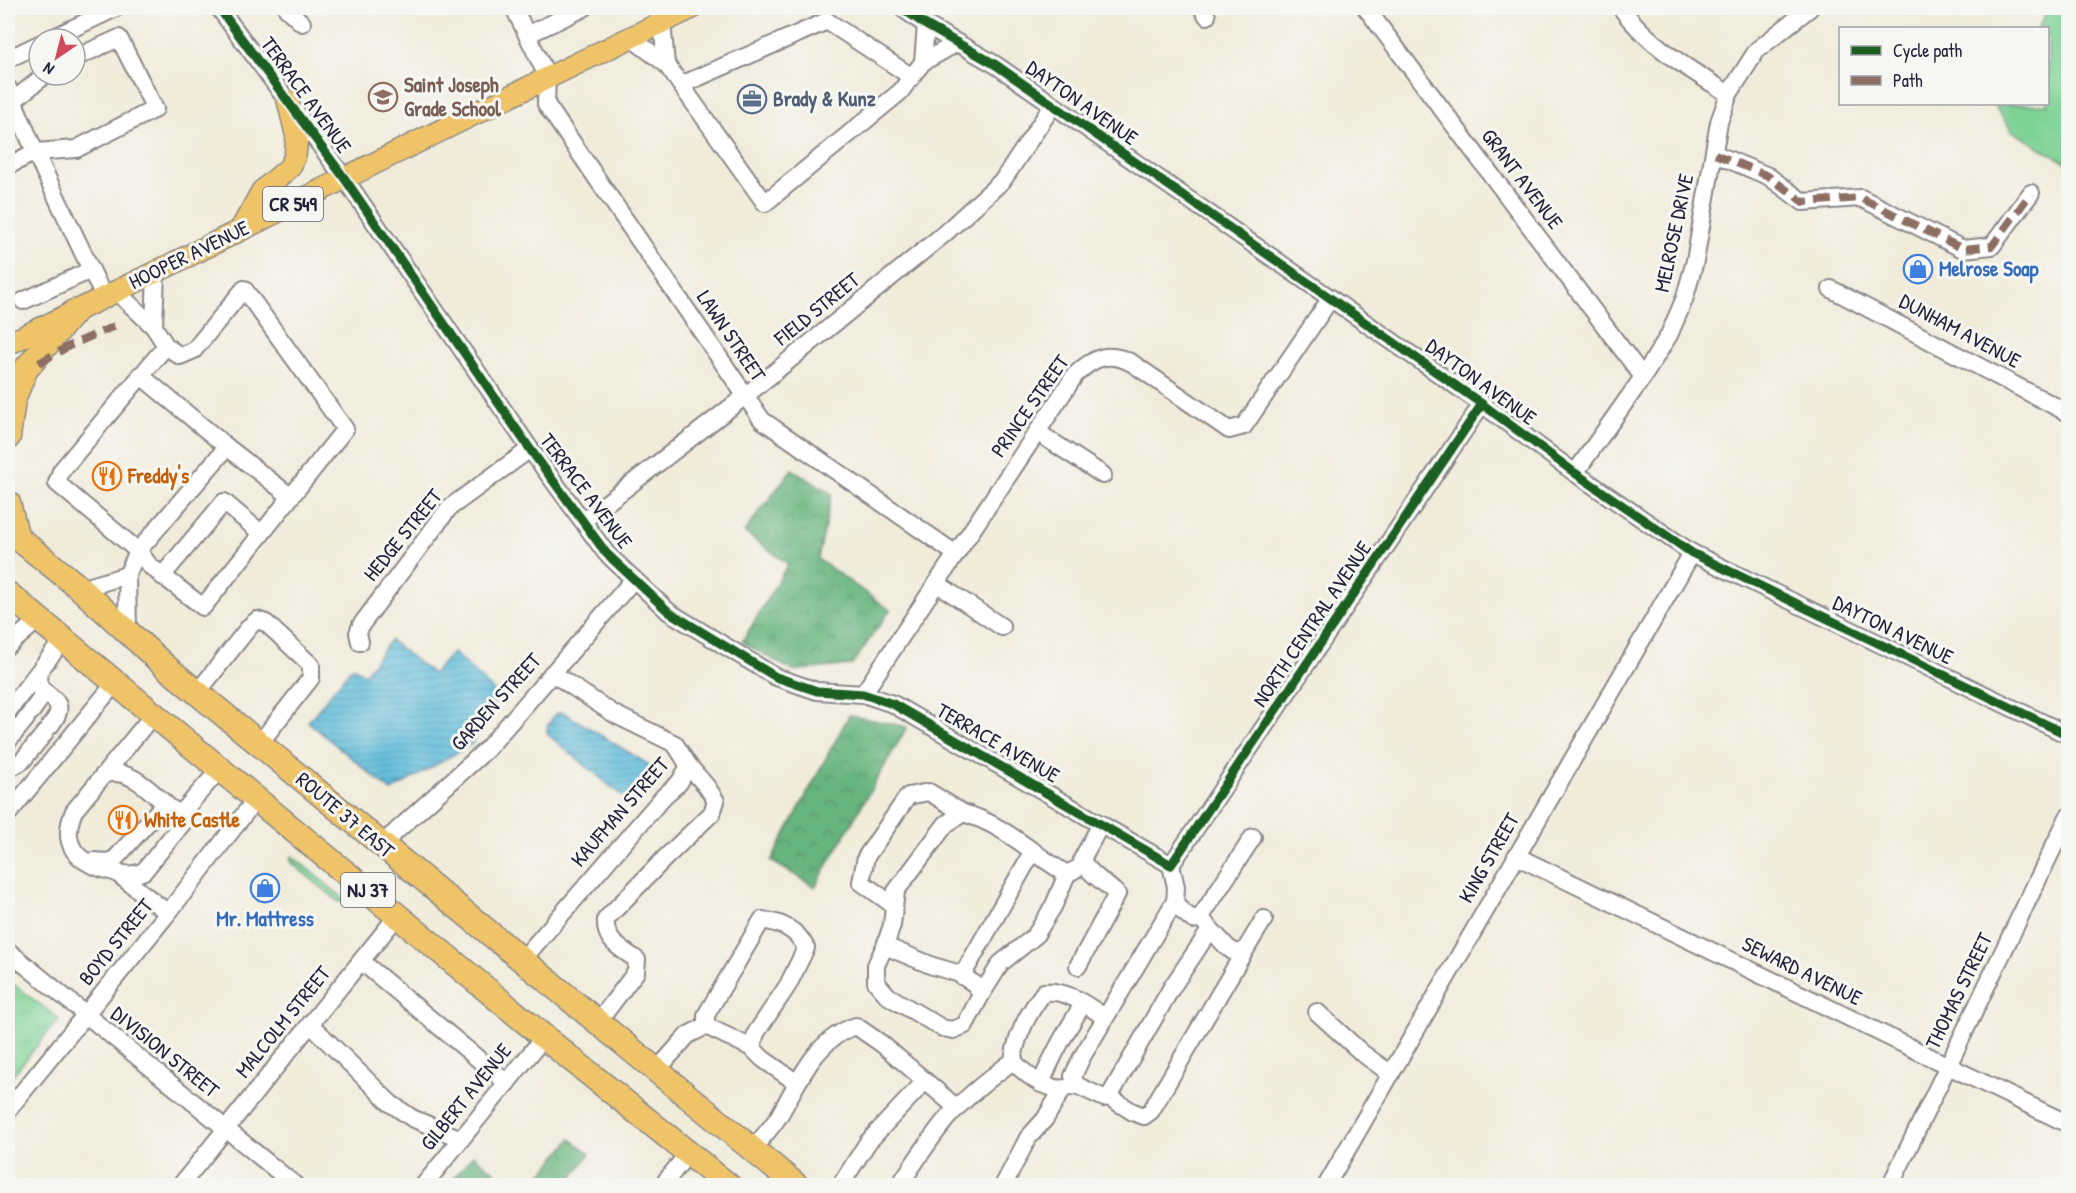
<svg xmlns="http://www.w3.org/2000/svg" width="2076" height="1193" viewBox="0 0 2076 1193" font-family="'Patrick Hand',sans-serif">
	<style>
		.grass { fill: url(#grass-tufts); stroke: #507a68; stroke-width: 1.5 }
		.forest { fill: url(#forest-crowns); stroke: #446b5c; stroke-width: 1.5 }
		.pitch { fill: #7dd295; stroke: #507a68; stroke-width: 1.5 }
		.water { fill: url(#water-rules); stroke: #3f6e8a; stroke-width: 1.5 }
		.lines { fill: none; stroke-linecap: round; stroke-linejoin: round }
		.minor-casing { stroke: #8a878a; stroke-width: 20 }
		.major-casing { stroke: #8a878a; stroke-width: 24 }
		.highway-casing { stroke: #8a878a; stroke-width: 27 }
		.minor { stroke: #fff; stroke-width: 16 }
		.major { stroke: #efc469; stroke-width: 21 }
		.highway { stroke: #efc469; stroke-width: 24 }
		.quiet { stroke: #8d6e63; stroke-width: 8; stroke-dasharray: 15 8; stroke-linecap: butt }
		.cycleway-casing { stroke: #f6f6f2; stroke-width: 13 }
		.cycleway { stroke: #1b5e20; stroke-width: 9 }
		.labels { text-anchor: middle; stroke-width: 6; stroke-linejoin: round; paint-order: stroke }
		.shield { fill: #f6f6f2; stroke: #626272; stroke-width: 1.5 }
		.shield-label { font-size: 20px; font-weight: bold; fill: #22223b }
		.education-label { font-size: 21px; font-weight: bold; fill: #785e54; stroke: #f6f6f2; text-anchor: start }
		.street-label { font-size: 21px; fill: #22223b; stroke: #f6f6f2 }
		.service-label { font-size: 21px; font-weight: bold; fill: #4e5e75; stroke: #f6f6f2; text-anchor: start }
		.shop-label { font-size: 21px; font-weight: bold; fill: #366cbe; stroke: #f6f6f2; text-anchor: start }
		.food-label { font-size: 21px; font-weight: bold; fill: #c56008; stroke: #f6f6f2; text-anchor: start }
	</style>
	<defs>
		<pattern id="grass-tufts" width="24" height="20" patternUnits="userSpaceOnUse" patternTransform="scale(1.5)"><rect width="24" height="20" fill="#7dd295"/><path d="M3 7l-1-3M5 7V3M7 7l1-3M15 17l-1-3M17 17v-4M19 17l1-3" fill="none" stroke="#6cb481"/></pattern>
		<pattern id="forest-crowns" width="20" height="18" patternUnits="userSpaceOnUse" patternTransform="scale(1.5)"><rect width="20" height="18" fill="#66b47e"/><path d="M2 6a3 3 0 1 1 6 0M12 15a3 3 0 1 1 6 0" fill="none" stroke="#549268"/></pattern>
		<pattern id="water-rules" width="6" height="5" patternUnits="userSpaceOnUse" patternTransform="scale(1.5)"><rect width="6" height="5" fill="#5cbbda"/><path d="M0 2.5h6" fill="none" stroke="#4c98b2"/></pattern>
	</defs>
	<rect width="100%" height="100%" fill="#f6f6f2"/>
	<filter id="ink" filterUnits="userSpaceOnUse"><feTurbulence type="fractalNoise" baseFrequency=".0167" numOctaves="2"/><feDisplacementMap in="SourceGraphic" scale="12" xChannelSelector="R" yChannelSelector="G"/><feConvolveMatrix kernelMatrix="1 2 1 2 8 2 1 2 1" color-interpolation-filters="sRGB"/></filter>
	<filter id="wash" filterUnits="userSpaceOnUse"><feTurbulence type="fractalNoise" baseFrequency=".008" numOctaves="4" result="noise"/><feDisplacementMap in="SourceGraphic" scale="24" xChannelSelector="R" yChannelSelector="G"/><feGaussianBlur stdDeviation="1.35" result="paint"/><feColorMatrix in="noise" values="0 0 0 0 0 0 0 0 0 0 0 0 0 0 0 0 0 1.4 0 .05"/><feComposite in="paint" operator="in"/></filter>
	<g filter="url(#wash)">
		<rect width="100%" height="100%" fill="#f1ecda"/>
		<g class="grass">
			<path d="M292 856 347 901 339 902 293 864 290 859Z"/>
			<path d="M8 980 59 1019 8 1081Z"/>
		</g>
		<g class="forest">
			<path d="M792 469 832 494 818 559 890 610 852 665 793 671 742 642 788 564 744 532Z"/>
			<path d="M849 715 907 727 815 887 771 861Z"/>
			<path d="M571 1139 590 1154 567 1185H533Z"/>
			<path d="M473 1155 512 1185H448Z"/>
		</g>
		<path class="pitch" d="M2050 8H2068V164L2012 131 1994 105 2048 104V28H2038Z"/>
		<g class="water">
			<path d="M390 640 433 674 453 652 498 695 472 744 391 791 308 722 352 667 365 674Z"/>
			<path d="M563 712 653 767 658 772C657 785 647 795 637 803L626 799 547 734V727L555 714Z"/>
		</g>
	</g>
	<g filter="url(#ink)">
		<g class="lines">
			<g class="minor-casing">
				<g id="minor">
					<path d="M219 8 345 179 530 449 606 553 669 612 776 677 817 691 863 694 893 704 1171 865"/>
					<path d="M288 8 287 9 302 23"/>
					<path d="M514 8 547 76 546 104 762 420 956 554"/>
					<path d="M902 8 926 25 996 65 1482 404 1575 473 1692 553 2068 735"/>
					<path d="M1202 8 1207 16"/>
					<path d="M1366 8 1643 377"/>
					<path d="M1621 8C1649 46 1689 69 1729 94"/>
					<path d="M527 35 584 8"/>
					<path d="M630 37 666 64 662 22"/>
					<path d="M50 39 116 8"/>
					<path d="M75 58 119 38 155 109 76 149 35 152 104 297"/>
					<path d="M8 59 39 44"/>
					<path d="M923 62 926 25"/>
					<path d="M666 64 765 203 900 92 923 62 957 43"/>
					<path d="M681 85 827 21 912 77"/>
					<path d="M8 88 35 152 8 166"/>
					<path d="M8 105 45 75"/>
					<path d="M1715 154 1768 176 1803 202 1861 198 1963 249 1992 246 2031 193"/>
					<path d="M1831 289 2068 413"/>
					<path d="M116 291 154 327 166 346 180 356 194 350 244 289 345 429 203 607 150 566 138 551 127 575 128 630"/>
					<path d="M23 301 91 270"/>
					<path d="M154 327 156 271"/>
					<path d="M140 375 227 447 138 551 57 483 61 471 166 346"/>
					<path d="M1037 432 1103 475"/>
					<path d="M227 447 290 496"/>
					<path d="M1575 473 1643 377 1669 335 1684 300 1695 261 1719 122 1729 94 1757 50 1810 8"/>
					<path d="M583 521 744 397 944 234 1003 180 1053 105"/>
					<path d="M162 576 224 502 261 533"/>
					<path d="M936 583 1002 627"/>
					<path d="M81 589 127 575"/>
					<path d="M360 642 358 633 361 625 449 508 530 449"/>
					<path d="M8 646 38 620"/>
					<path d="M41 669 38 677 40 688C58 702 66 706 50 726"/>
					<path d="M197 693 250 626 257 620 266 623 311 665V678L259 744"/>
					<path d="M863 694 1075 375C1094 357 1108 351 1132 363L1229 430 1244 426 1331 298"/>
					<path d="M8 711 63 640"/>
					<path d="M31 712 42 697 40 688"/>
					<path d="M153 715 74 811C60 844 76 862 107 870 120 874 132 877 144 871L186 819 184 810 220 769"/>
					<path d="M8 741 26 719"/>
					<path d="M8 769 22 761 44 734"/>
					<path d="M105 774C132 768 151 792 170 808L177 812"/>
					<path d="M8 814 115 683"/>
					<path d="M381 845 487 749 634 579"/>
					<path d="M1516 856 2068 1124"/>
					<path d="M93 861 108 862 115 859 158 811 162 810 174 819 184 810"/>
					<path d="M1171 865 1482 404"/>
					<path d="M1171 865 1176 887 1175 905 1193 920 1200 918 1253 837"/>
					<path d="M118 874 168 913"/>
					<path d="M1175 901 1082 1057 1073 1076 1076 1085 1104 1098 1109 1097 1172 987 1210 930"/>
					<path d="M893 905 861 882 866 857 908 796 929 792 963 813"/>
					<path d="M1205 923 1227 947 1234 952H1244L1264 919"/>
					<path d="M885 946 933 966 957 973 975 984 981 995 965 1025 953 1030 942 1028 888 996 876 982V965L885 946 892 925 896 891 946 824 963 813C1004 824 1032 854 1067 874L1084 865"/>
					<path d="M8 951 296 1186"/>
					<path d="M522 960 664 796 679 783 689 766 675 744 614 714 552 673"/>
					<path d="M361 961 507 1083"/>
					<path d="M1078 966 1117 894C1107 884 1086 872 1082 859L1101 824"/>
					<path d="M962 976 1033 851"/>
					<path d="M981 995 1001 963 1035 936 1054 905 1067 874"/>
					<path d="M1317 1012 1362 1053 1391 1074"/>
					<path d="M598 1022 636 972 637 960C621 948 604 942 606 919L665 858 712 813 716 801 707 787 689 766"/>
					<path d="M310 1024 390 1103 412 1118 461 1139"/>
					<path d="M752 1048 706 1026V1015L762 920C781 923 797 929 806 948L788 985 756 1033 752 1048 763 1059 797 1083"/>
					<path d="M657 1070 688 1035 706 1026"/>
					<path d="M1041 1084C1052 1055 1067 1030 1083 1004"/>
					<path d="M1076 1085C1052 1096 1030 1079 1013 1061 1016 1035 1028 1013 1044 992 1067 989 1087 1006 1105 1017"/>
					<path d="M1109 1097 1133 1112 1144 1116 1151 1111 1244 952"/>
					<path d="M8 1110 168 913 256 799"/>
					<path d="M753 1149C762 1138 772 1127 779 1116 798 1083 816 1038 856 1026L882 1044 957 1108"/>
					<path d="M180 1186 398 915"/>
					<path d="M423 1186 544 1037"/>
					<path d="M662 1186 689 1152"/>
					<path d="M840 1186 868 1142 925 1081"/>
					<path d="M899 1186C915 1162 930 1138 948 1117 967 1096 990 1078 1013 1061"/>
					<path d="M1003 1186 1028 1138 1045 1119 1062 1090"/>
					<path d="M1326 1186 1692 553"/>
					<path d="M1890 1186 2068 817"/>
				</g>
			</g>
			<g class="major-casing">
				<g id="major">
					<path d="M241 229 262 191 290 167 295 156 297 138 288 101"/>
					<path d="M8 344C237 234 463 117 692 8"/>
				</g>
			</g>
			<g class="highway-casing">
				<g id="highway">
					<path d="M8 437 13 400 25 370 74 312"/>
					<path d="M8 503 17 538"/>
					<path d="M8 530 81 589 166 667 797 1186"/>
					<path d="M8 594 544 1037 729 1186"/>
				</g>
			</g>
			<use href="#minor" class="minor"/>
			<use href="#major" class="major"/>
			<use href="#highway" class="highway"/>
			<g class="quiet">
				<path d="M1715 154 1768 176 1803 202 1861 198 1963 249 1992 246 2031 193"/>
				<path d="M39 363 69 346 117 325"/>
				<path d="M8 378V377"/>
			</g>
			<g class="cycleway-casing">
				<g id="cycleway">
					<path d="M219 8 345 179 530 449 606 553 669 612 776 677 817 691 863 694 893 704 1171 865 1482 404"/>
					<path d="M902 8 926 25 996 65 1482 404 1575 473 1692 553 2068 735"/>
				</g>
			</g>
			<use href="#cycleway" class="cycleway"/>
		</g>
	</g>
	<defs>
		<g id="school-ring" transform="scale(1.5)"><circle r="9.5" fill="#f6f6f2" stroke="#8d6e63" stroke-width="1.5"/><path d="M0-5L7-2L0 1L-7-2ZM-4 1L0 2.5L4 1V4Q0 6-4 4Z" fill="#8d6e63"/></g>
		<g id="office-ring" transform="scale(1.5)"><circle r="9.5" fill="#f6f6f2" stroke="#5c6f8a" stroke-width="1.5"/><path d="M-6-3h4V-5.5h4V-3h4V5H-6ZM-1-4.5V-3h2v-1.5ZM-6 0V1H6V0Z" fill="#5c6f8a"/></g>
		<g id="shop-ring" transform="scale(1.5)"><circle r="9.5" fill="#f6f6f2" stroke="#3f7fe0" stroke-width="1.5"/><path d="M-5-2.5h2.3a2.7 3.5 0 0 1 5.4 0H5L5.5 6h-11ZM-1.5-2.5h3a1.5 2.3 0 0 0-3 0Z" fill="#3f7fe0"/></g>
		<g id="restaurant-ring" transform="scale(1.5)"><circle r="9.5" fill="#f6f6f2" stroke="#e8710a" stroke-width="1.5"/><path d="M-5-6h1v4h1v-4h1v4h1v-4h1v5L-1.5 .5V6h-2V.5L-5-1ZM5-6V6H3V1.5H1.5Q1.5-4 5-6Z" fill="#e8710a"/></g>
	</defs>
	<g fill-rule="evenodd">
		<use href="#school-ring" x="383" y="97"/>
		<use href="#office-ring" x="752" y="99"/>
		<use href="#shop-ring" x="1918" y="269"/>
		<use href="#restaurant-ring" x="107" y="476"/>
		<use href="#restaurant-ring" x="123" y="820"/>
		<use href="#shop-ring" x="265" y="888"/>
	</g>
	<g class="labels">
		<g class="shield">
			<rect x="263" y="187" width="60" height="34" rx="4.5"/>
			<rect x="341" y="873" width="54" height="34" rx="4.5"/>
		</g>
		<g class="shield-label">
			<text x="293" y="211">CR 549</text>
			<text x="368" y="897">NJ 37</text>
		</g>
		<g class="education-label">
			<text x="404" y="92">Saint Joseph<tspan x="404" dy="24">Grade School</tspan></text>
		</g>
		<g class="street-label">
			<text transform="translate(306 95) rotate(54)" y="7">TERRACE AVENUE</text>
			<text transform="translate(1082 103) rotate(35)" y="7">DAYTON AVENUE</text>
			<text transform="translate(1522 179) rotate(53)" y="7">GRANT AVENUE</text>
			<text transform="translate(1674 233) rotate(-78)" y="7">MELROSE DRIVE</text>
			<text transform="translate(189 255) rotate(-26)" y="7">HOOPER AVENUE</text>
			<text transform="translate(817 309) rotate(-39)" y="7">FIELD STREET</text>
			<text transform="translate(1960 331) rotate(28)" y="7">DUNHAM AVENUE</text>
			<text transform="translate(731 336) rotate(56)" y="7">LAWN STREET</text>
			<text transform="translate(1481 382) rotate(36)" y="7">DAYTON AVENUE</text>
			<text transform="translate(1030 406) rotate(-55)" y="7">PRINCE STREET</text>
			<text transform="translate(586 491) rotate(53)" y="7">TERRACE AVENUE</text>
			<text transform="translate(403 535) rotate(-51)" y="7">HEDGE STREET</text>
			<text transform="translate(1312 624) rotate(-56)" y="7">NORTH CENTRAL AVENUE</text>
			<text transform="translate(1893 630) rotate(26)" y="7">DAYTON AVENUE</text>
			<text transform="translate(496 702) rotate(-48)" y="7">GARDEN STREET</text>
			<text transform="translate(998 743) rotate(30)" y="7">TERRACE AVENUE</text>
			<text transform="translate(620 812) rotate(-49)" y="7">KAUFMAN STREET</text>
			<text transform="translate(345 815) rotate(40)" y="7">ROUTE 37 EAST</text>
			<text transform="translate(1489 858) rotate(-60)" y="7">KING STREET</text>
			<text transform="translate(116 942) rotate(-51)" y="7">BOYD STREET</text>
			<text transform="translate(1802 971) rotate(26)" y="7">SEWARD AVENUE</text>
			<text transform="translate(1959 991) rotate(-64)" y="7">THOMAS STREET</text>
			<text transform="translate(283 1022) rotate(-51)" y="7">MALCOLM STREET</text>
			<text transform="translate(165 1052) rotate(39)" y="7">DIVISION STREET</text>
			<text transform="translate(466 1097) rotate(-51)" y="7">GILBERT AVENUE</text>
		</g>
		<g class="service-label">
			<text x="773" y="106">Brady &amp; Kunz</text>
		</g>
		<g class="shop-label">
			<text x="1939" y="276">Melrose Soap</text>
			<text x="265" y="926" text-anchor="middle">Mr. Mattress</text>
		</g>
		<g class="food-label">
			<text x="128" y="483">Freddy's</text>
			<text x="144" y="827">White Castle</text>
		</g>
	</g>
	<rect width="2076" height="1193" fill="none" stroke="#f6f6f2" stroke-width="30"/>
	<rect x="1839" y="27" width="210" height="78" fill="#f6f6f2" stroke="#a1a1a9" stroke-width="1.5"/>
	<rect x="1851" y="46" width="30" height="9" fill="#1b5e20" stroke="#a1a1a9" stroke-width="1.5"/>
	<text x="1893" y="57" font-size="18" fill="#22223b">Cycle path</text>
	<rect x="1851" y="76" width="30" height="9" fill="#8d6e63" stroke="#a1a1a9" stroke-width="1.5"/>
	<text x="1893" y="87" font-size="18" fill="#22223b">Path</text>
	<g transform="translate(57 57) rotate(215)"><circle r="28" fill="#f6f6f2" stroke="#a1a1a9" stroke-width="1.5"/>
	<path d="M0-4.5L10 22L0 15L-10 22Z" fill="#d1495b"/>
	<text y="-9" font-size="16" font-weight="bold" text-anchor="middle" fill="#22223b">N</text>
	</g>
</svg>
